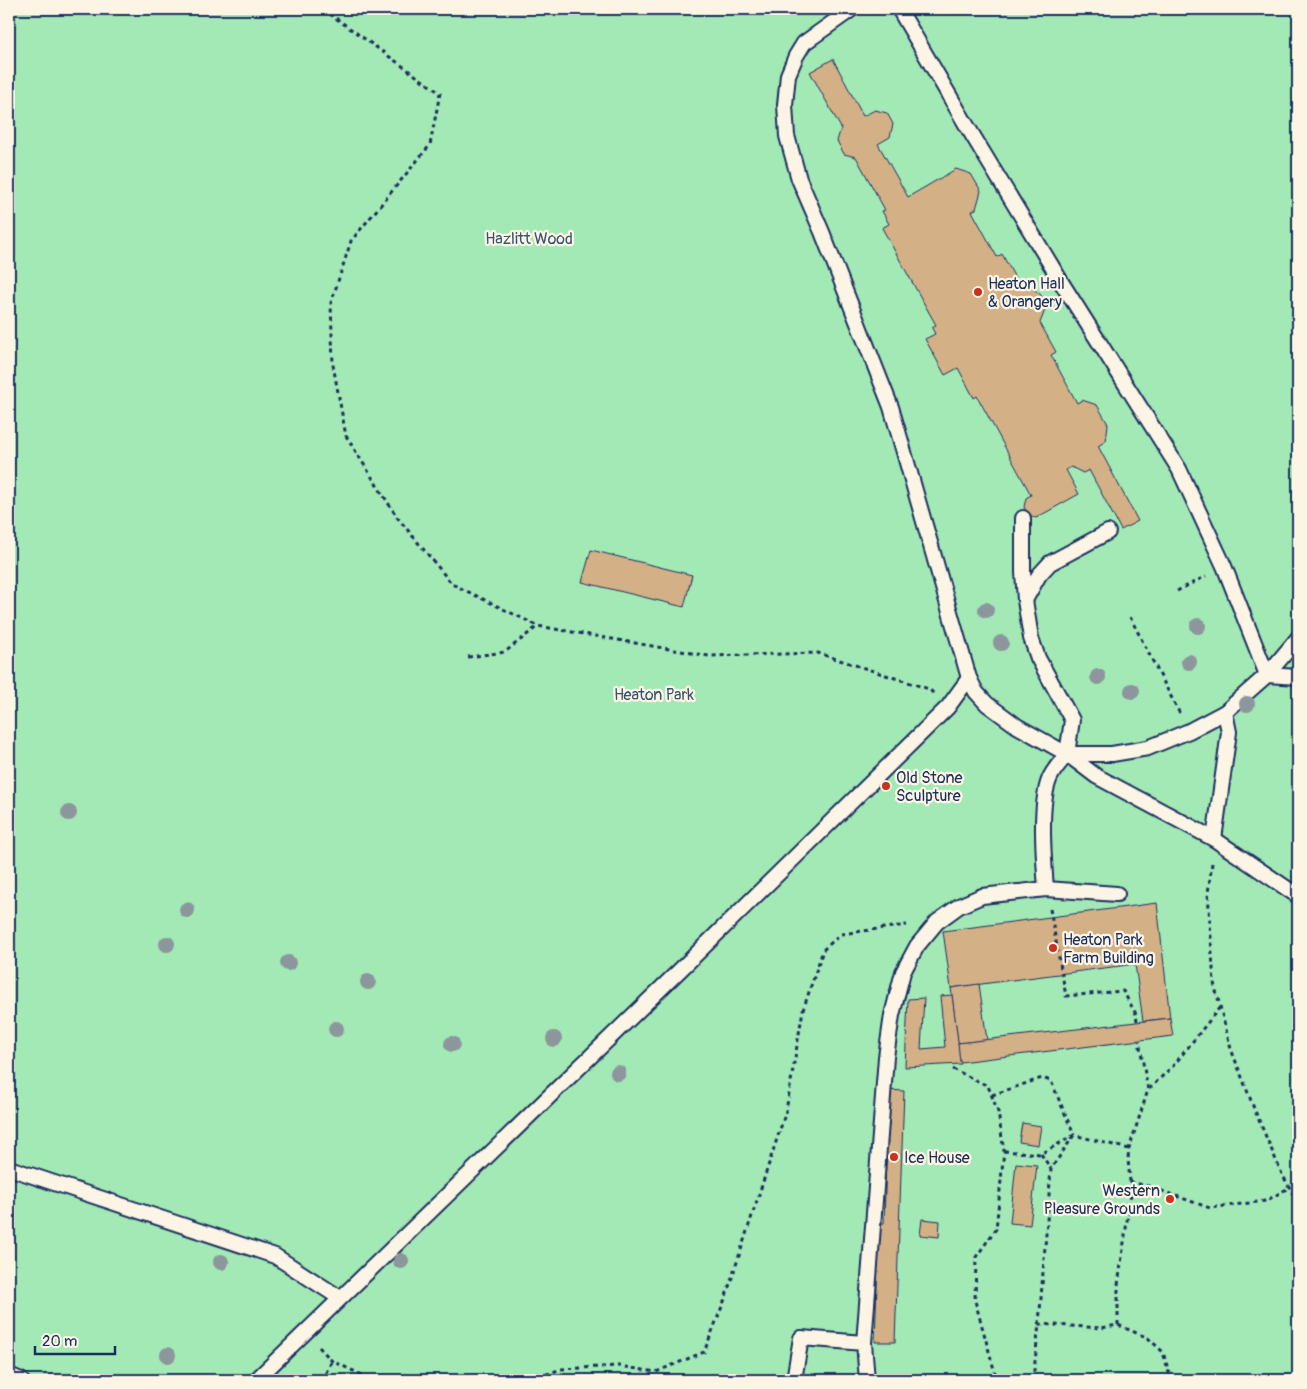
<svg xmlns="http://www.w3.org/2000/svg" width="1307" height="1389" viewBox="0 0 1307 1389" font-family="Pangolin,sans-serif">
	<style>
		.green { fill: #a3e9b6; stroke: #5f8c8a }
		.building { fill: #d3b086; stroke: #1b2f5e }
		.lines { fill: none; stroke-linecap: round; stroke-linejoin: round }
		.service-casing { stroke: #1b2f5e; stroke-width: 18 }
		.path { stroke: #1b2f5e; stroke-width: 3; stroke-dasharray: 4 4; stroke-linecap: butt }
		.service { stroke: #fcf5e5; stroke-width: 14 }
		.tree { fill: #8c969c }
		.poi-dot { fill: #c8321e; stroke: #fcf5e5; stroke-width: 2 }
		.labels { text-anchor: middle; stroke-width: 4.5; stroke-linejoin: round; paint-order: stroke }
		.park-label { font-size: 16px; fill: #365470; stroke: #fcf5e5 }
		.poi-label { font-size: 16px; fill: #1b2f5e; stroke: #fcf5e5; text-anchor: start }
	</style>
	<rect width="100%" height="100%" fill="#f4e7d2"/>
	<filter id="ink" filterUnits="userSpaceOnUse"><feTurbulence type="fractalNoise" baseFrequency=".02" numOctaves="2"/><feDisplacementMap in="SourceGraphic" scale="10" xChannelSelector="R" yChannelSelector="G"/><feConvolveMatrix kernelMatrix="1 2 1 2 8 2 1 2 1" color-interpolation-filters="sRGB"/></filter>
	<g filter="url(#ink)">
		<rect class="green" x="9" y="9" width="1289" height="1371"/>
		<g class="building">
			<path d="M833 59 863 116 875 110 887 113 893 124 890 137 878 144 908 197 956 169 971 174 981 191 976 209 972 211 997 257 1002 254 1019 285 1030 286 1041 295 1045 310 1040 323 1056 352 1051 355 1077 403 1082 400 1097 405 1108 424 1106 441 1098 446 1138 521 1121 530 1089 470 1083 473 1071 467 1066 470 1079 494 1036 518 1028 515 1024 507 1026 498 1031 495 977 396 974 398 958 368 945 375 925 339 935 334 932 328 936 325 882 228 889 224 882 211 885 210 856 157 844 154 837 141 841 128 810 72Z"/>
			<path d="M591 550 692 575 684 607 582 582Z"/>
			<path d="M1157 903 1170 1018 1143 1021 1135 964 951 988 943 931Z"/>
			<path d="M979 984 987 1040 958 1043 951 988Z"/>
			<path d="M952 995 961 1064 905 1067 908 999 924 998 921 1049 945 1047 940 996Z"/>
			<path d="M1170 1018 1173 1036 960 1062 958 1043Z"/>
			<path d="M888 1090 904 1091 895 1342H875L879 1223H884Z"/>
			<path d="M1022 1123 1041 1126 1038 1145 1019 1142Z"/>
			<path d="M1016 1163 1037 1165 1030 1225 1010 1223Z"/>
			<path d="M922 1219 940 1221 939 1237 920 1235Z"/>
		</g>
		<g class="lines">
			<g class="service-casing">
				<g id="service">
					<path d="M852 9 804 43 796 56 788 75 785 105 787 136 799 179 822 232 891 407 969 678 976 692 987 704 1017 726 1067 754 1096 776 1214 839 1298 896"/>
					<path d="M899 9 967 126 1063 285 1179 469 1224 566 1267 675 1225 712 1189 731 1148 748 1112 754H1067C1061 762 1052 771 1049 780 1039 806 1044 860 1046 889"/>
					<path d="M1023 518V572L1025 600 1031 638 1038 658 1072 720 1067 754"/>
					<path d="M1025 600 1039 575 1050 563 1108 532"/>
					<path d="M1298 638 1267 675 1298 677"/>
					<path d="M1214 839 1229 732 1225 712"/>
					<path d="M9 1168 275 1256 340 1298"/>
					<path d="M864 1343 886 1057 892 1015 903 972 917 946 937 922 959 906 982 896 1046 889 1117 894"/>
					<path d="M9 1375 21 1380"/>
					<path d="M256 1380 680 970 948 707 969 678"/>
					<path d="M794 1380 801 1338 864 1343 867 1380"/>
				</g>
			</g>
			<g class="path">
				<path d="M323 9 440 93 430 145 351 241 331 303 333 365 346 436 397 517 452 584 538 626 709 656 818 653 929 689 934 694"/>
				<path d="M1177 591 1206 576"/>
				<path d="M1130 617 1180 714"/>
				<path d="M468 657 505 652 538 626"/>
				<path d="M1212 863 1208 893 1214 983 1231 1049 1255 1111 1282 1174 1298 1203"/>
				<path d="M1050 909 1066 996 1123 991 1136 1014 1137 1021"/>
				<path d="M953 1069 988 1086 998 1112 1004 1151 996 1229 976 1257 975 1301 997 1380"/>
				<path d="M1149 1089 1174 1065 1220 1007"/>
				<path d="M992 1095 1042 1078 1051 1081 1074 1135"/>
				<path d="M1004 1151 1041 1154 1074 1135 1129 1149"/>
				<path d="M1041 1154 1051 1169"/>
				<path d="M1130 1182 1148 1186 1210 1208 1266 1201 1290 1187"/>
				<path d="M1039 1324 1051 1169 1074 1135"/>
				<path d="M1118 1325V1285L1131 1193 1128 1159 1129 1149 1148 1090 1139 1041"/>
				<path d="M319 1347 332 1361 373 1380"/>
				<path d="M298 1380 300 1378 310 1380"/>
				<path d="M322 1380 332 1361"/>
				<path d="M531 1380 561 1369 619 1366 656 1372 704 1352 725 1299 786 1111 803 1010 823 950 841 934 907 925"/>
				<path d="M1033 1380 1039 1324 1101 1328 1118 1325 1148 1338 1163 1352 1171 1380"/>
			</g>
			<use href="#service" class="service"/>
		</g>
		<g class="tree">
			<circle cx="986" cy="610" r="8"/>
			<circle cx="1198" cy="626" r="8"/>
			<circle cx="1001" cy="643" r="8"/>
			<circle cx="1189" cy="662" r="8"/>
			<circle cx="1098" cy="677" r="8"/>
			<circle cx="1132" cy="691" r="8"/>
			<circle cx="1247" cy="704" r="8"/>
			<circle cx="69" cy="813" r="8"/>
			<circle cx="187" cy="910" r="8"/>
			<circle cx="167" cy="944" r="8"/>
			<circle cx="288" cy="963" r="8"/>
			<circle cx="368" cy="982" r="8"/>
			<circle cx="336" cy="1029" r="8"/>
			<circle cx="554" cy="1039" r="8"/>
			<circle cx="452" cy="1044" r="8"/>
			<circle cx="618" cy="1073" r="8"/>
			<circle cx="401" cy="1261" r="8"/>
			<circle cx="221" cy="1262" r="8"/>
			<circle cx="168" cy="1355" r="8"/>
		</g>
	</g>
	<g class="poi-dot">
		<circle cx="978" cy="292" r="5"/>
		<circle cx="886" cy="786" r="5"/>
		<circle cx="1053" cy="948" r="5"/>
		<circle cx="894" cy="1157" r="5"/>
		<circle cx="1170" cy="1199" r="5"/>
	</g>
	<g class="labels">
		<g class="park-label">
			<text x="529" y="244">Hazlitt Wood</text>
			<text x="654" y="700">Heaton Park</text>
		</g>
		<g class="poi-label">
			<text x="988" y="289">Heaton Hall<tspan x="988" dy="18">&amp; Orangery</tspan></text>
			<text x="896" y="783">Old Stone<tspan x="896" dy="18">Sculpture</tspan></text>
			<text x="1063" y="945">Heaton Park<tspan x="1063" dy="18">Farm Building</tspan></text>
			<text x="904" y="1163">Ice House</text>
			<text x="1160" y="1196" text-anchor="end">Western<tspan x="1160" dy="18">Pleasure Grounds</tspan></text>
		</g>
	</g>
	<rect width="1307" height="1389" fill="none" stroke="#fcf5e5" stroke-width="30"/>
	<rect x="15" y="15" width="1277" height="1359" fill="none" stroke="#1b2f5e" stroke-width="2" filter="url(#ink)"/>
	<path d="M35 1346v8h80v-8" fill="none" stroke="#1b2f5e" stroke-width="2.5"/>
	<text x="42" y="1346" font-size="15" fill="#1b2f5e" stroke="#fcf5e5" stroke-width="4" paint-order="stroke">20 m</text>
</svg>
